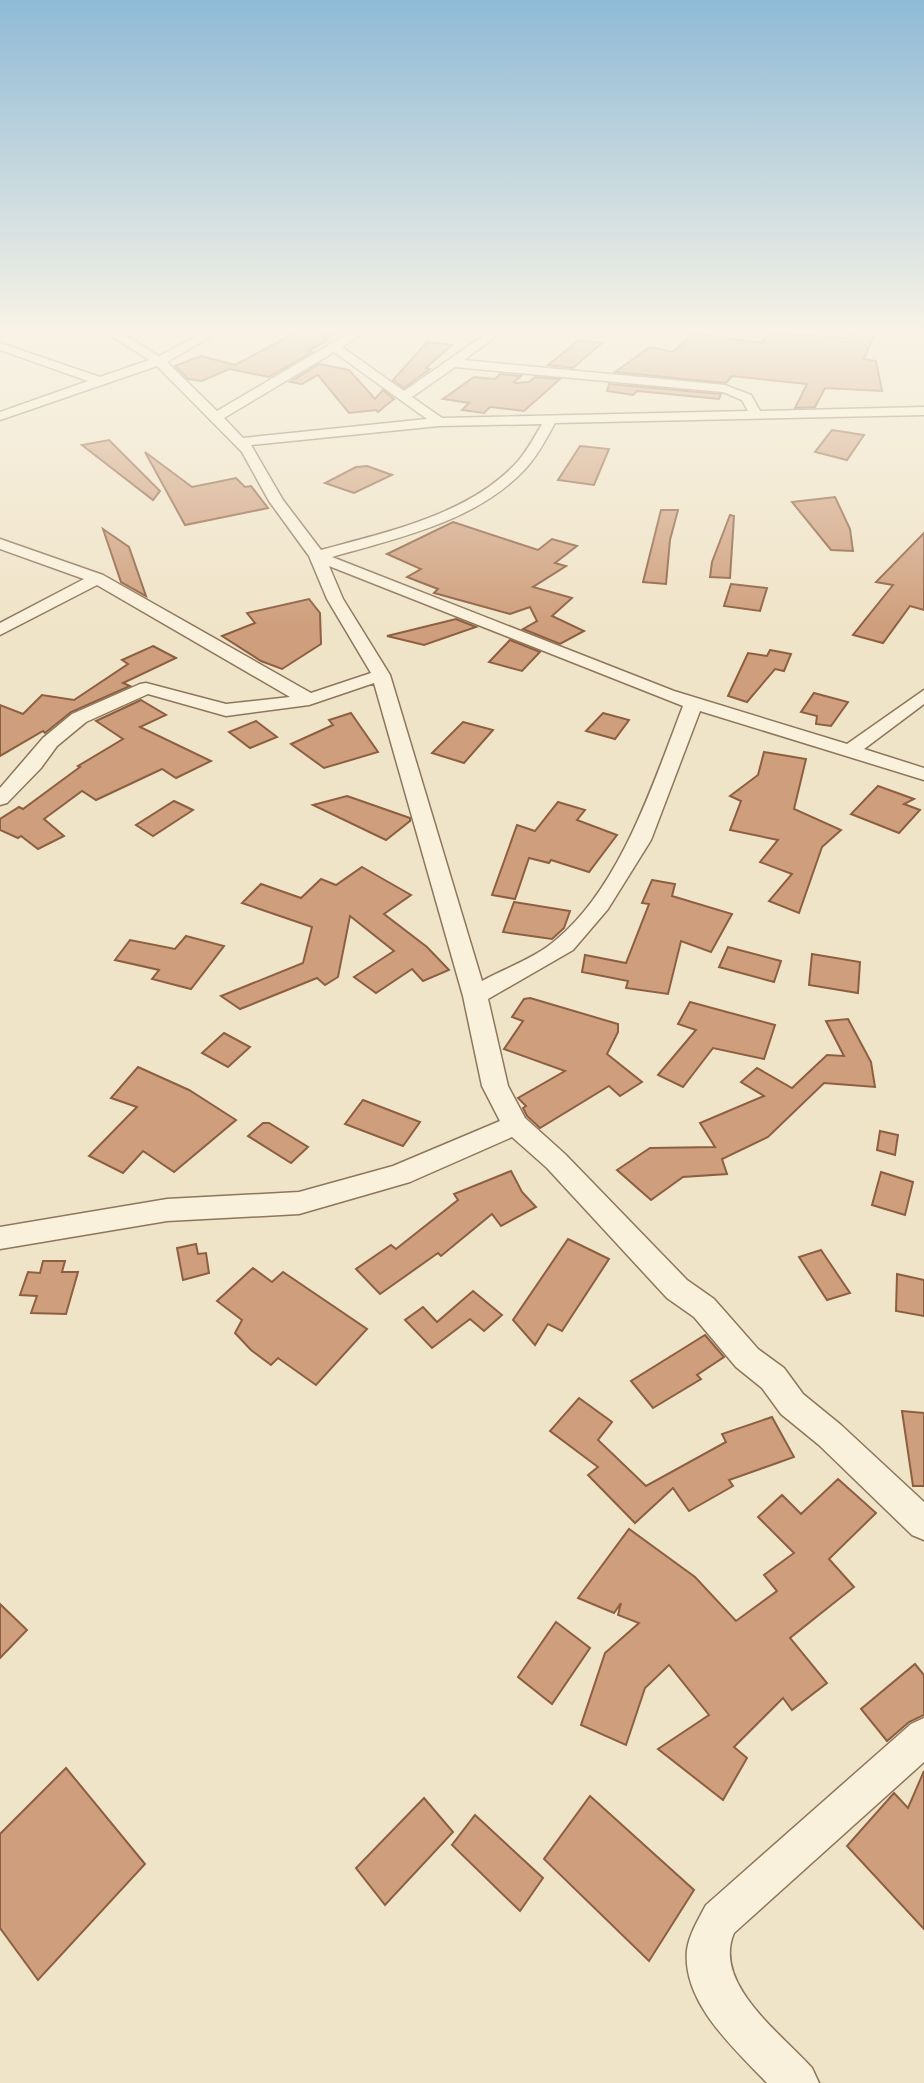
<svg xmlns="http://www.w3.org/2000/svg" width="924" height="2083" viewBox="0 0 924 2083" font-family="Bitter,serif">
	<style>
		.building { fill: #cf9f7d; stroke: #8d5f41; stroke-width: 2 }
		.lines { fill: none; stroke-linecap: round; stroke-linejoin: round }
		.minor-casing { stroke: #8d765c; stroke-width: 3 }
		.minor { fill: #faf1dc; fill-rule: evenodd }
	</style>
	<rect width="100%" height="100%" fill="#f0e4c8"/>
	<g class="building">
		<path d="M295 333H334L324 339 328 340 308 351 312 352 269 377 229 369 202 381 188 379 175 366 201 356 235 365Z"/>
		<path d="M693 333 762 343 768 333 847 338 849 333H875L864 359 876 361 882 391 825 388 815 407 795 408 807 384 732 376 726 383 615 372 650 347 673 352Z"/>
		<path d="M579 340 602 343 573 368 548 365Z"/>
		<path d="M427 342 452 345 426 368 430 369 404 388 393 380Z"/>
		<path d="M319 364 349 370 375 399 383 390 394 399 378 412 376 410 349 413 318 375 302 384 290 382Z"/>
		<path d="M500 374 521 376 514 382 517 383 529 382 535 377 560 379 524 411 490 407 484 413 462 410 469 403 443 399 474 377 495 379Z"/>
		<path d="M609 384 721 394 719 399 637 391 633 395 607 391Z"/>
		<path d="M832 430 864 435 847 460 815 452Z"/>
		<path d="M109 440 160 491 153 500 82 445Z"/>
		<path d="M580 446 609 449 594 485 558 480Z"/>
		<path d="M145 452 192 487 236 478 245 487 251 486 268 508 185 525Z"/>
		<path d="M367 466 392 475 354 493 325 483 356 467Z"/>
		<path d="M835 497 850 529 853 551 831 550 792 502Z"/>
		<path d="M661 510H678L670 540 666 584 643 582Z"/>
		<path d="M730 515 734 516 730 578 710 577 712 562Z"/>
		<path d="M453 522 538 550 552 539 577 546 555 563 566 566 533 587 572 598 552 616 584 631 560 644 523 629 537 621 530 607 510 614 434 593 438 589 407 577 421 569 387 554Z"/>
		<path d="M103 529 129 547 146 596 121 582Z"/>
		<path d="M924 533V610L910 606 883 643 853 635 893 585 876 582Z"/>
		<path d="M731 584 767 588 760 611 724 606Z"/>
		<path d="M309 599 320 613 321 644 282 669 261 661 222 636 255 623 247 613Z"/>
		<path d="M456 619 476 627 424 645 387 636Z"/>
		<path d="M510 640 540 652 522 671 489 662Z"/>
		<path d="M153 646 176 658 123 683 130 686 71 712 45 733 43 731 0 756V705L23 714 42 695 74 700 128 664 122 660Z"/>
		<path d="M770 650 791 654 784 671 775 669 747 702 728 696 748 653 767 656Z"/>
		<path d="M814 693 848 702 831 726 816 724 817 716 801 712Z"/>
		<path d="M141 700 166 715 140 727 211 761 176 778 162 769 96 800 82 791 44 819 64 836 38 849 21 836 18 838 0 830V819L19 807 23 809 80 767 78 766 123 739 96 721Z"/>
		<path d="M351 713 378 752 324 768 291 744 333 725 329 720Z"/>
		<path d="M603 713 629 720 615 739 586 731Z"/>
		<path d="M256 721 277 737 250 748 229 732Z"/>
		<path d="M463 722 493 730 464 763 432 753Z"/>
		<path d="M764 752 806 759 794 809 841 830 822 847 799 913 769 901 792 874 760 862 778 840 730 830 741 801 730 796 758 775Z"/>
		<path d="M878 786 914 799 904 804 920 810 899 833 851 814Z"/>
		<path d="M347 796 410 818V821L386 840 313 805Z"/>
		<path d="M174 801 193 810 153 836 136 825Z"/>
		<path d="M558 802 585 810 577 820 617 835 589 872 551 860 549 863 529 858 515 899 492 895 517 825 535 831Z"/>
		<path d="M362 867 411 895 384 914 427 947 449 970 423 981 412 969 376 993 354 977 394 951 350 916 338 977 325 985 317 978 240 1009 221 996 303 963 312 927 242 903 261 884 301 898 321 879 336 885Z"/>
		<path d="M652 880 675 884 672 896 732 914 711 952 681 941 668 994 626 988 628 981 582 972 585 955 626 963 649 904 642 903Z"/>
		<path d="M514 902 570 911 564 928 552 939 503 932Z"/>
		<path d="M186 936 224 946 191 989 152 979 159 970 115 960 130 940 175 949Z"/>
		<path d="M728 947 781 961 774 982 719 967Z"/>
		<path d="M812 954 860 962 858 993 809 985Z"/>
		<path d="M530 998 618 1024V1032L607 1054 642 1082 620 1096 609 1086 540 1128 527 1116 523 1108 526 1106 518 1098 565 1071 504 1049 523 1021 512 1017 524 999Z"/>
		<path d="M690 1002 775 1025 764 1059 713 1048 683 1087 658 1075 696 1030 678 1024Z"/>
		<path d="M848 1019 871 1062 875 1087 824 1083 768 1137 722 1159 727 1174 683 1177 651 1200 617 1170 650 1148 715 1147 700 1123 764 1096 741 1082 757 1068 792 1088 827 1055 844 1056 826 1021Z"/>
		<path d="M224 1033 250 1047 228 1067 202 1053Z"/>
		<path d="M138 1067 189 1090 236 1120 174 1172 143 1151 123 1173 89 1156 137 1107 111 1098Z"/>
		<path d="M363 1100 420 1122 403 1146 345 1124Z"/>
		<path d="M263 1123H269L308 1147 291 1163 248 1136Z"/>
		<path d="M880 1131 898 1135 895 1155 877 1150Z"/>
		<path d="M511 1171 522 1192 536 1207 501 1226 492 1214 441 1256 438 1253 380 1294 356 1269 391 1245 396 1249 458 1200 454 1194Z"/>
		<path d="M881 1172 913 1182 905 1215 872 1205Z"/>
		<path d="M568 1239 609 1259 562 1331 548 1324 535 1345 513 1320Z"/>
		<path d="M196 1244 198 1254 206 1253 209 1273 183 1280 177 1248Z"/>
		<path d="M821 1250 850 1293 827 1300 799 1257Z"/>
		<path d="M43 1261H65L62 1272H78L66 1314 31 1313 37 1296 20 1295 28 1272 40 1273Z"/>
		<path d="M253 1268 272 1282 283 1272 367 1329 316 1385 278 1358 271 1365 251 1350 235 1333 242 1320 217 1301Z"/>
		<path d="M897 1274 924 1280V1316L896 1311Z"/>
		<path d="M473 1291 502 1315 484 1331 470 1319 432 1348 405 1320 423 1307 437 1322Z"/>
		<path d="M705 1335 724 1357 697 1375 701 1379 653 1408 631 1381Z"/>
		<path d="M579 1398 612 1422 598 1440 646 1486 726 1442 722 1434 772 1417 794 1457 729 1480 733 1486 689 1511 673 1488 635 1523 588 1475 598 1467 550 1431Z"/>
		<path d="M902 1411 924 1413V1486H913Z"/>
		<path d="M838 1479 876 1513 829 1559 854 1587 790 1638 827 1683 792 1710 783 1698 734 1747 747 1758 723 1800 658 1749 709 1715 669 1665 645 1688 626 1745 581 1725 605 1653 639 1623 618 1615 621 1603 614 1613 578 1598 629 1529 695 1577 736 1621 777 1591 764 1575 794 1553 758 1517 782 1495 801 1514Z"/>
		<path d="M0 1604 27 1630 0 1658Z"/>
		<path d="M556 1622 590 1648 552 1704 518 1677Z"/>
		<path d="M915 1664 924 1675V1715L909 1722 887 1741 861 1709Z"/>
		<path d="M66 1768 145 1864 38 1980 0 1928V1834Z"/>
		<path d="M924 1771V1929L847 1846 894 1793 908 1808Z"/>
		<path d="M590 1796 694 1890 649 1961 544 1859Z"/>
		<path d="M424 1798 453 1832 385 1905 356 1868Z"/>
		<path d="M475 1815 543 1878 520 1911 452 1845Z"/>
	</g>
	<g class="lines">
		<g class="minor-casing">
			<g id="minor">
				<path d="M107 333H121L159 356 203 333H217L167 362 217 411 349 333H363L342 347 404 391 487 333H500L464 360 725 385 751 395 760 411 924 407V415L555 423C546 439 538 455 526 468 478 521 398 538 332 557L674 691 847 744 924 690V704L864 749 924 768V780L700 711 651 840 608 909 573 950 488 999 508 1086 525 1118 565 1154 687 1280 714 1299 758 1349 784 1368 803 1394 841 1425 924 1502V1540L912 1535 819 1445 781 1414 762 1388 736 1367 694 1317 667 1298 547 1168 512 1137 410 1182 299 1214 167 1221 0 1249V1227L167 1199 299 1192 393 1166 500 1121 482 1086 463 996 374 683 309 705 226 716 148 694 86 722 57 746 41 768 7 803 0 805V788L43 738 72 714 140 684 146 683 226 704 290 697 97 585 0 635V623L84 579 0 549V539L103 575 311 693 371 673 327 599 309 556 269 501 242 452 157 366 0 420V412L88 381 0 350V343L100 377 149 360ZM334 352 427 419 243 438 224 418ZM455 367 723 392 742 400 748 411 442 418 412 397ZM542 424C535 436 528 449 519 460 472 514 387 532 321 550L283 500 251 445 439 426ZM329 566 683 706C654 781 621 886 557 939 537 957 506 968 482 981L390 675 343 599Z"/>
				<path d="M924 1718V1762L734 1933C712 1984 782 2034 812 2068L819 2083H767C735 2049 682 2003 687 1950 689 1935 699 1918 706 1905L911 1724Z"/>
			</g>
		</g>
		<use href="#minor" class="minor"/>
	</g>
	<linearGradient id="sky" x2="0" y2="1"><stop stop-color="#8fbad6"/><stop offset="0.53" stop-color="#f8f3e6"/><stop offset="1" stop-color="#f8f3e6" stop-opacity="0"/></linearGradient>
	<rect width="924" height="625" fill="url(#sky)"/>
</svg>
